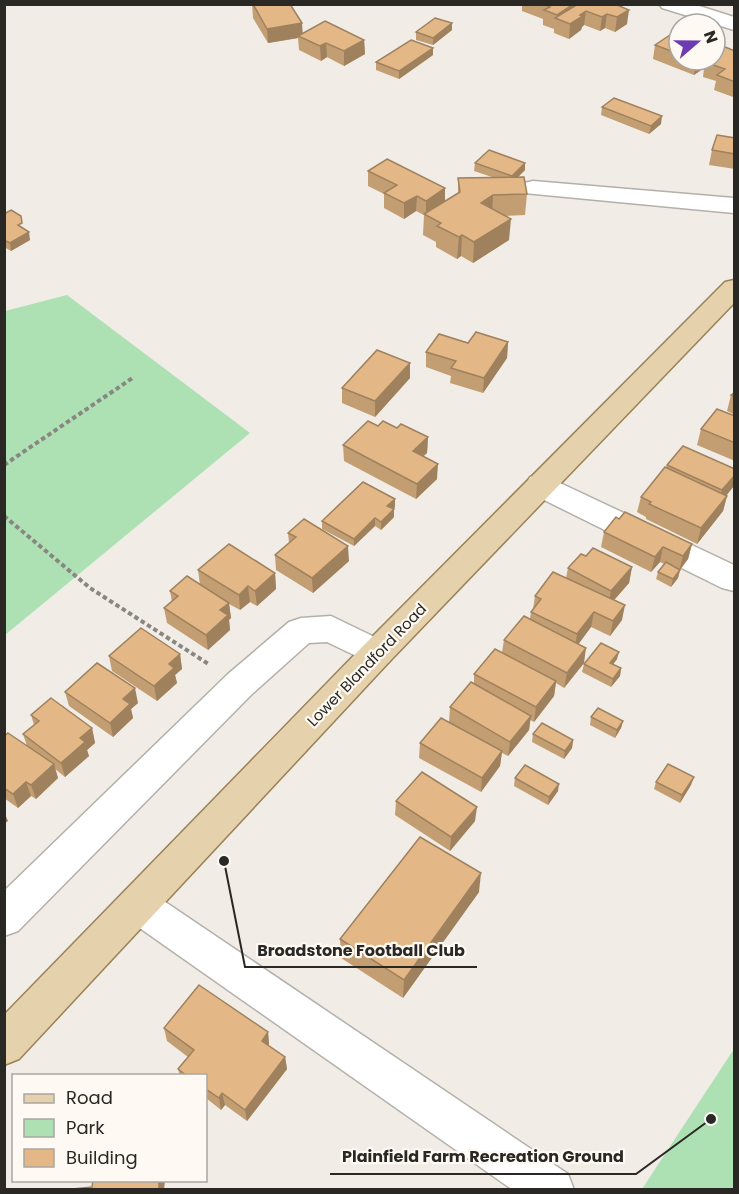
<svg xmlns="http://www.w3.org/2000/svg" width="739" height="1194" viewBox="0 0 739 1194" font-family="Poppins,sans-serif">
	<style>
		.green { fill: #ade1b3 }
		.lines { fill: none; stroke-linecap: round; stroke-linejoin: round }
		.minor-casing { stroke: #b4b0a9; stroke-width: 3 }
		.major-casing { stroke: #988258; stroke-width: 3 }
		.path { stroke: #898782; stroke-width: 4; stroke-dasharray: 4.5 3; stroke-linecap: butt }
		.minor { fill: #fff; fill-rule: evenodd }
		.major { fill: #e5d1ab; fill-rule: evenodd }
		.wall { fill: #c39e73 }
		.shaded-wall { fill: #9f815e }
		.building { fill: #e3b886; stroke: #9f815e; stroke-width: 1.5 }
		.labels { text-anchor: middle; stroke-width: 4.5; stroke-linejoin: round; paint-order: stroke }
		.street-label { font-size: 15px; fill: #292825; stroke: #fefaf3 }
		.leader { fill: none; stroke: #292825; stroke-width: 2 }
		.callout-dot { fill: #292825; stroke: #fefaf3; stroke-width: 2 }
		.callout-label { font-size: 16px; text-anchor: middle; font-weight: bold; fill: #292825; stroke: #fefaf3; stroke-width: 4.5; stroke-linejoin: round; paint-order: stroke }
	</style>
	<rect width="100%" height="100%" fill="#f1ede6"/>
	<g class="green">
		<path d="M67 295 250 433 5 635V311Z"/>
		<path d="M734 1049V1189H642Z"/>
	</g>
	<g class="lines">
		<g class="minor-casing">
			<g id="minor">
				<path d="M659 4H693L734 17V30L662 8Z"/>
				<path d="M533 181 734 198V213L524 193 521 188 524 183Z"/>
				<path d="M541 474 734 565V591L722 588 530 493 526 485 530 477Z"/>
				<path d="M331 616 389 644 394 653 389 662 377 666 327 642 309 643 252 694 18 931 4 936V891L228 674 289 622 301 618Z"/>
				<path d="M138 887 152 893 568 1174 574 1190H513L124 917 118 905 124 893Z"/>
			</g>
		</g>
		<g class="major-casing">
			<path id="major" d="M734 280V303L389 662 19 1059 4 1065V1015L365 644 725 282Z"/>
		</g>
		<g class="path">
			<path d="M4 465 134 377"/>
			<path d="M4 516 90 588 210 665"/>
		</g>
		<use href="#minor" class="minor"/>
		<use href="#major" class="major"/>
	</g>
	<g class="wall">
		<path d="M252 4 302 23V33L364 40 365 54 344 66 327 57 321 61 299 50 298 38 268 43 253 18Z"/>
		<path d="M522 4H575V6L615 4 627 24 615 32 605 28 600 31 584 25 582 27 581 30 569 39 554 33V29L543 25V19L522 11Z"/>
		<path d="M452 30 433 45 416 40V32Z"/>
		<path d="M679 32V60H715L716 54 735 51V96L733 97 714 90 716 81 703 77 704 68 694 75 653 59 655 45Z"/>
		<path d="M433 55 399 79 376 70V62Z"/>
		<path d="M602 107 661 124 649 134 601 115Z"/>
		<path d="M735 138V169L709 165 712 150Z"/>
		<path d="M475 163 525 170 518 177 527 194 525 215 505 216 509 240 473 263 461 256 457 259 436 247V242L423 235 424 215 416 211 404 219 384 208V194L368 186V171L445 188V202L458 194V178L492 177 474 171Z"/>
		<path d="M4 214 24 229 30 240 11 251 4 247Z"/>
		<path d="M508 342 507 358 483 393 450 383 451 376 426 367V352L468 343Z"/>
		<path d="M410 363V378L375 417 342 403V388Z"/>
		<path d="M735 392V415L727 411 731 395Z"/>
		<path d="M735 416V461L697 445 701 429Z"/>
		<path d="M378 426 397 428 428 437 427 453 423 456 437 479 416 499 344 461 343 445Z"/>
		<path d="M667 465 735 469V483L734 486 726 495 727 496 723 511 697 544 646 519V517L637 512 641 497 666 468Z"/>
		<path d="M395 507 393 509H394V517L381 530 375 526 354 546 322 529V521Z"/>
		<path d="M619 519 692 544 688 559 680 570 678 578 671 587 656 579 658 572 664 564 660 562 651 572 601 547 604 532Z"/>
		<path d="M288 533 349 561 313 593 276 570 275 555 289 543Z"/>
		<path d="M586 556 632 567 629 583 614 600 622 620 610 636 591 627 578 644 584 663 564 688 556 683 554 696 534 722 530 720 529 730 508 756 502 753 500 766 481 792 419 758 420 743 449 722 450 707 474 683V674L502 652 504 640 530 619 531 612 533 609 535 596 566 578 568 568Z"/>
		<path d="M198 570 275 573 276 589 257 606 250 602 240 610 229 604 231 618 229 620 230 630 208 650 167 623 164 608 172 602 170 591 200 585Z"/>
		<path d="M180 654 182 669 175 675 177 683 157 701 112 671 109 656Z"/>
		<path d="M617 659 613 664 621 668 620 676 611 687 582 672 584 664Z"/>
		<path d="M65 692 138 703 131 709 133 718 113 737 69 706Z"/>
		<path d="M31 715 92 728 95 743 87 750 89 756 65 777 55 769 58 778 36 799 31 796 18 808 4 798V736L27 746 23 734 34 725Z"/>
		<path d="M591 717 623 721 621 728 615 738 590 725Z"/>
		<path d="M533 734 573 740 572 748 564 759 532 742Z"/>
		<path d="M515 778 558 791 548 805 514 786Z"/>
		<path d="M656 782 691 785 680 803 654 789Z"/>
		<path d="M396 801 475 821 450 851 395 815Z"/>
		<path d="M479 892 403 998 341 958 340 939Z"/>
		<path d="M164 1028 268 1032 269 1044 268 1046 285 1057 287 1069 247 1121 225 1105 221 1110 206 1098V1076H180L178 1069 188 1057 167 1041Z"/>
	</g>
	<g class="shaded-wall">
		<path d="M574 4H575L574 18 557 19V15Z"/>
		<path d="M629 10 627 24 615 32 617 17Z"/>
		<path d="M586 11 584 25 582 27 581 30 569 39 570 24 580 15Z"/>
		<path d="M607 14 605 28 600 31 602 17Z"/>
		<path d="M302 23 303 37 298 36V38L268 43 267 29Z"/>
		<path d="M452 23V30L433 45V38Z"/>
		<path d="M364 40 365 54 344 66V51Z"/>
		<path d="M326 43 327 57 321 61 320 46Z"/>
		<path d="M433 48V55L399 79V71Z"/>
		<path d="M698 60H714L705 62 704 68 694 75 696 61Z"/>
		<path d="M662 116 661 124 649 134 651 126Z"/>
		<path d="M525 163V170L511 184 512 176Z"/>
		<path d="M445 188V203L426 216V201Z"/>
		<path d="M493 195 492 216 481 203Z"/>
		<path d="M417 196 416 211 404 219V203Z"/>
		<path d="M511 219 509 240 473 263 474 242Z"/>
		<path d="M29 232 30 240 11 251 10 243Z"/>
		<path d="M462 235 461 256 457 259 459 237Z"/>
		<path d="M508 342 507 358 483 393 484 378Z"/>
		<path d="M410 363V378L375 417V401Z"/>
		<path d="M428 437 427 453 413 466V451Z"/>
		<path d="M438 464 437 479 416 499 417 484Z"/>
		<path d="M735 475 734 486 718 506 722 490Z"/>
		<path d="M727 496 723 511 697 544 701 528Z"/>
		<path d="M395 499V507L387 514V506Z"/>
		<path d="M394 509V517L381 530V522Z"/>
		<path d="M375 518V526L354 546V539Z"/>
		<path d="M692 544 688 559 679 571 683 556Z"/>
		<path d="M348 546 349 561 313 593 312 578Z"/>
		<path d="M663 547 660 562 651 572 655 557Z"/>
		<path d="M632 567 629 583 608 607 611 591Z"/>
		<path d="M680 570 678 578 671 587 673 579Z"/>
		<path d="M275 573 276 589 257 606 255 591Z"/>
		<path d="M248 586 250 602 240 610 239 595Z"/>
		<path d="M229 603 231 618 229 620 230 630 208 650 206 635 220 610Z"/>
		<path d="M625 605 622 620 610 636 613 621Z"/>
		<path d="M594 612 591 627 575 649 577 634Z"/>
		<path d="M586 648 584 663 564 688 567 673Z"/>
		<path d="M619 652 617 659 609 670 610 663Z"/>
		<path d="M180 654 182 669 175 675 177 683 157 701 154 686 169 664Z"/>
		<path d="M621 668 620 676 611 687 613 679Z"/>
		<path d="M556 681 554 696 534 722 536 707Z"/>
		<path d="M135 688 138 703 131 709 133 718 113 737 110 723 123 699Z"/>
		<path d="M531 716 529 730 508 756 510 742Z"/>
		<path d="M623 721 621 728 615 738 617 730Z"/>
		<path d="M92 728 95 743 87 750 89 756 65 777 61 763 80 738Z"/>
		<path d="M573 740 572 748 564 759 565 751Z"/>
		<path d="M502 751 500 766 481 792 482 778Z"/>
		<path d="M54 764 58 778 36 799 31 785Z"/>
		<path d="M694 777 691 785 680 803 682 795Z"/>
		<path d="M26 782 31 796 18 808 13 794Z"/>
		<path d="M559 784 558 791 548 805 549 797Z"/>
		<path d="M477 807 475 821 450 851 451 837Z"/>
		<path d="M4 812 8 821 4 824Z"/>
		<path d="M481 873 479 892 403 998 404 980Z"/>
		<path d="M268 1032 269 1044 263 1053 262 1041Z"/>
		<path d="M285 1057 287 1069 247 1121 245 1110Z"/>
		<path d="M222 1093 225 1105 221 1110 219 1098Z"/>
		<path d="M159 1180H165L164 1190H159Z"/>
	</g>
	<g class="building">
		<path d="M253 4H290L302 23 267 29Z"/>
		<path d="M544 4H574L557 15 544 10 550 7Z"/>
		<path d="M578 4H615L629 10 617 17 607 14 602 17 586 11 580 15 583 16 570 24 555 18Z"/>
		<path d="M435 18 452 23 433 38 416 32Z"/>
		<path d="M325 21 364 40 344 51 326 43 320 46 298 36Z"/>
		<path d="M676 31 679 32V54L655 45Z"/>
		<path d="M411 40 433 48 399 71 376 62Z"/>
		<path d="M725 47 735 51V82L717 75 725 69 705 62 708 60H715V55Z"/>
		<path d="M614 98 662 116 651 126 602 107Z"/>
		<path d="M717 135 735 138V154L712 150Z"/>
		<path d="M489 150 525 163 512 176 475 163Z"/>
		<path d="M387 159 445 188 426 201 417 196 404 203 384 193 397 185 368 171Z"/>
		<path d="M524 177 527 194 493 195 481 203 511 219 474 242 462 235 459 237 437 226 441 223 424 214 460 192 458 178Z"/>
		<path d="M11 210 21 216 22 223 18 225 29 232 10 243 4 240V214Z"/>
		<path d="M476 332 508 342 484 378 451 368 456 361 426 352 439 334 468 343Z"/>
		<path d="M377 350 410 363 375 401 342 388Z"/>
		<path d="M735 392V397L731 395Z"/>
		<path d="M717 409 735 416V443L701 429Z"/>
		<path d="M368 421 378 426 383 421 397 428 401 424 428 437 413 451 438 464 417 484 343 445Z"/>
		<path d="M683 446 735 469V475L722 490 667 465Z"/>
		<path d="M665 467 727 496 701 528 649 504 651 502 641 497Z"/>
		<path d="M363 482 395 499 387 506 394 509 381 522 375 518 354 539 322 521Z"/>
		<path d="M625 512 692 544 683 556 663 547 655 557 604 532 616 517 619 519Z"/>
		<path d="M304 519 348 546 312 578 275 555 296 537 288 533Z"/>
		<path d="M229 544 275 573 255 591 248 586 239 595 198 570Z"/>
		<path d="M593 548 632 567 611 591 568 568 581 554 586 556Z"/>
		<path d="M666 562 680 570 673 579 658 572Z"/>
		<path d="M553 572 625 605 613 621 594 612 577 634 531 612 541 599 535 596Z"/>
		<path d="M187 576 229 603 220 610 228 615 206 635 164 608 178 596 170 591Z"/>
		<path d="M524 616 586 648 567 673 504 640Z"/>
		<path d="M141 628 180 654 169 664 174 668 154 686 109 656Z"/>
		<path d="M601 643 619 652 610 663 621 668 613 679 584 664Z"/>
		<path d="M495 649 556 681 536 707 474 674Z"/>
		<path d="M97 663 135 688 123 699 130 704 110 723 65 692Z"/>
		<path d="M471 682 531 716 510 742 450 707Z"/>
		<path d="M51 698 92 728 80 738 85 742 61 763 23 734 39 721 31 715Z"/>
		<path d="M598 708 623 721 617 730 591 717Z"/>
		<path d="M441 718 502 751 482 778 420 743Z"/>
		<path d="M542 723 573 740 565 751 533 734Z"/>
		<path d="M8 733 54 764 31 785 26 782 13 794 4 788V736Z"/>
		<path d="M668 764 694 777 682 795 656 782Z"/>
		<path d="M525 765 559 784 549 797 515 778Z"/>
		<path d="M422 772 477 807 451 837 396 801Z"/>
		<path d="M420 837 481 873 404 980 340 939Z"/>
		<path d="M199 985 268 1032 262 1041 285 1057 245 1110 222 1093 219 1098 206 1089V1076H187L178 1069 194 1050 164 1028Z"/>
		<path d="M93 1180H159V1190H63L92 1187Z"/>
	</g>
	<g class="labels">
		<g class="street-label">
			<text transform="translate(367 665) rotate(-46)" y="5">Lower Blandford Road</text>
		</g>
	</g>
	<path class="leader" d="M224 861L245 967H477M711 1119L636 1174H330"/>
	<g class="callout-dot">
		<circle cx="224" cy="861" r="6"/>
		<circle cx="711" cy="1119" r="6"/>
	</g>
	<g class="callout-label">
		<text x="361" y="956">Broadstone Football Club</text>
		<text x="483" y="1162">Plainfield Farm Recreation Ground</text>
	</g>
	<rect width="739" height="1194" fill="none" stroke="#292825" stroke-width="12"/>
	<rect x="12" y="1074" width="195" height="108" fill="#fefaf3" stroke="#a9a6a1" stroke-width="1.5"/>
	<rect x="24" y="1094" width="30" height="9" fill="#e5d1ab" stroke="#a9a6a1" stroke-width="1.5"/>
	<text x="66" y="1104" font-size="18" fill="#292825">Road</text>
	<rect x="24" y="1119" width="30" height="18" fill="#ade1b3" stroke="#a9a6a1" stroke-width="1.5"/>
	<text x="66" y="1134" font-size="18" fill="#292825">Park</text>
	<rect x="24" y="1149" width="30" height="18" fill="#e3b886" stroke="#a9a6a1" stroke-width="1.5"/>
	<text x="66" y="1164" font-size="18" fill="#292825">Building</text>
	<g transform="translate(697 42) rotate(70)"><circle r="28" fill="#fefaf3" stroke="#a9a6a1" stroke-width="1.5"/>
	<path d="M0-4.5L10 22L0 15L-10 22Z" fill="#6d3bb2"/>
	<text y="-9" font-size="16" font-weight="bold" text-anchor="middle" fill="#292825">N</text>
	</g>
</svg>
